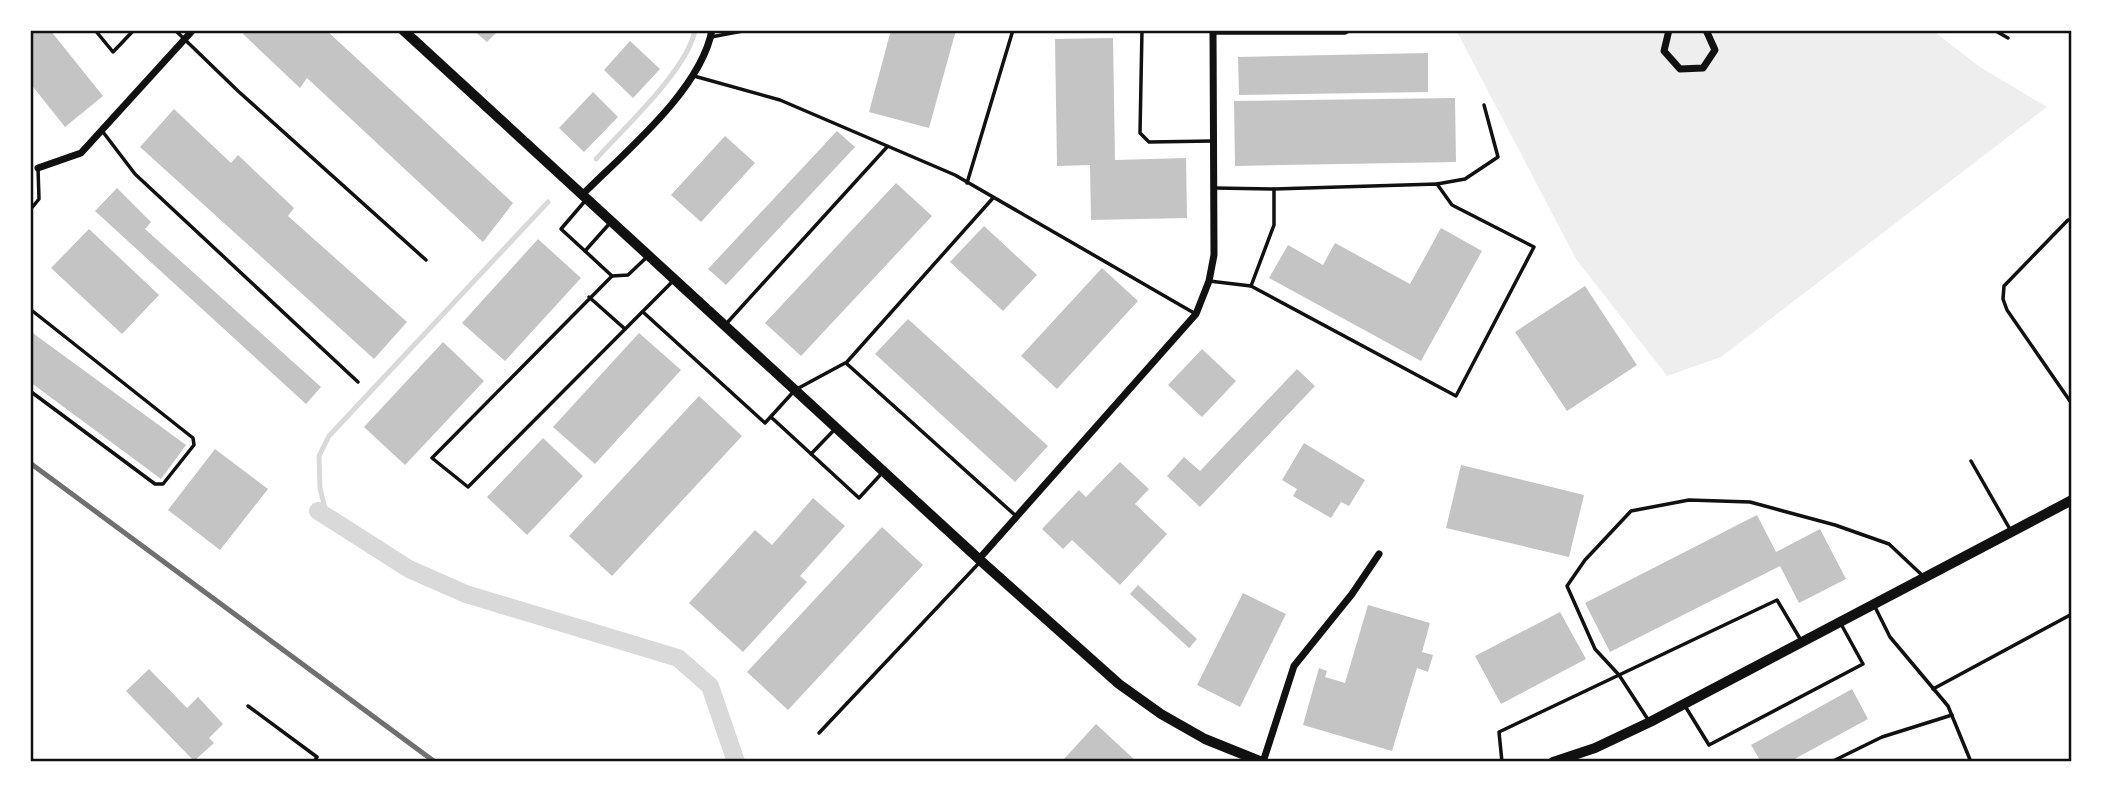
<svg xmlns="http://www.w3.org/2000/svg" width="2102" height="792" viewBox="0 0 2102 792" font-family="'Archivo Narrow',sans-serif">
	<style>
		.green { fill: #eee }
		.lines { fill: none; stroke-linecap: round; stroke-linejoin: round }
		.stream { stroke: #d9d9d9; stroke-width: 5 }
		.canal { stroke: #d9d9d9; stroke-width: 18 }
		.building { fill: #c4c4c4 }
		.service { stroke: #111; stroke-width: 3.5 }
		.minor { stroke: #111; stroke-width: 7 }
		.secondary { stroke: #111; stroke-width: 10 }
		.rail { stroke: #707070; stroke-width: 5 }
		.neatline { fill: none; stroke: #111; stroke-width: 2.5 }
	</style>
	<rect width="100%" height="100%" fill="#fff"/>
	<path class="green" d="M1456 30H1932L1980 67 2047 107 1721 357 1667 376 1576 259Z"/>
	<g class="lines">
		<g class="stream">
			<path d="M596 159C624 128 688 69 695 30"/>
			<path d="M327 517 320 488 319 456 329 436 548 202"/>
		</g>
		<path class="canal" d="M318 511 409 569 466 594 678 658 710 686 736 762"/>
	</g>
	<g class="building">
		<path d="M30 30H50L103 96 65 127 30 83Z"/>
		<path d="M247 30H326L513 203 483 242 307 78 300 88 243 34Z"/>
		<path d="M473 30H499L487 42Z"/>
		<path d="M891 30H956L929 128 869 112Z"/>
		<path d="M1113 38 1115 160 1186 158 1187 218 1091 220 1090 165 1057 166 1055 39Z"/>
		<path d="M630 41 660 69 633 98 604 70Z"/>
		<path d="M1428 53V92L1239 95 1238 57Z"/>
		<path d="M593 92 618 117 584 152 559 128Z"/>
		<path d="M1455 98 1456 162 1235 166 1234 101Z"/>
		<path d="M174 109 231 163 238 155 294 208 288 216 407 322 374 359 140 147Z"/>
		<path d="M837 131 855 147 726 285 708 269Z"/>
		<path d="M725 136 755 163 701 222 671 195Z"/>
		<path d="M896 183 932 216 801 356 765 323Z"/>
		<path d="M117 188 151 222 145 229 321 387 306 404 95 211Z"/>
		<path d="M984 226 1037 275 1003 311 950 262Z"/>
		<path d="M1441 228 1482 251 1421 361 1269 278 1288 245 1323 265 1335 243 1410 284Z"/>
		<path d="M89 229 159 295 122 334 51 268Z"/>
		<path d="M538 239 581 278 505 361 462 323Z"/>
		<path d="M1102 268 1138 301 1057 389 1021 356Z"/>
		<path d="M1585 286 1637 365 1567 411 1515 332Z"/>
		<path d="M908 319 1048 446 1015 482 875 354Z"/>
		<path d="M30 331 186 445 161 479 30 382Z"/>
		<path d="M639 333 681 370 595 464 553 427Z"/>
		<path d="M443 342 484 381 405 465 364 427Z"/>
		<path d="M1202 349 1236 381 1202 417 1168 385Z"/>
		<path d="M1297 369 1315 386 1200 507 1167 476 1184 457 1200 471Z"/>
		<path d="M699 396 742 436 612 576 569 536Z"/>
		<path d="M543 438 583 476 527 535 487 497Z"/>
		<path d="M1304 443 1365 480 1349 506 1341 502 1331 518 1293 496 1297 489 1282 480Z"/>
		<path d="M215 449 268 489 220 550 168 510Z"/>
		<path d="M1120 462 1149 489 1135 504 1167 534 1120 585 1072 540 1063 549 1042 529 1079 490 1086 497Z"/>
		<path d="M1461 465 1584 495 1569 557 1446 528Z"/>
		<path d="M813 498 845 526 800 576 807 582 743 652 689 603 755 530 772 545Z"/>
		<path d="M1757 515 1776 552 1820 529 1846 579 1799 603 1780 566 1610 652 1585 603Z"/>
		<path d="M882 527 923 565 788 710 747 672Z"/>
		<path d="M1138 585 1197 639 1189 648 1130 594Z"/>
		<path d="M1243 593 1286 614 1240 707 1197 685Z"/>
		<path d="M1368 605 1430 623 1422 652 1433 655 1428 672 1417 668 1392 751 1303 725 1319 668 1327 671 1325 677 1345 683Z"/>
		<path d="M1560 612 1586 659 1501 704 1475 656Z"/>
		<path d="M149 669 187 708 198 697 223 724 209 738 214 743 194 761 126 691Z"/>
		<path d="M1852 689 1868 719 1789 762H1761L1751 745Z"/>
		<path d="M1096 724 1137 762H1068L1064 759Z"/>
	</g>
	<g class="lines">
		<g class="service">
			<path d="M95 30 113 52 134 30"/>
			<path d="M175 30 238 91 426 260"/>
			<path d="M1142 30 1140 133 1149 142 1213 141"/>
			<path d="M1994 30 2008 38"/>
			<path d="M1213 33H1345L1351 30"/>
			<path d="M711 37 748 30"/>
			<path d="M694 76 780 100 955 175 1194 313"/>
			<path d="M103 132 135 174 358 382"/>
			<path d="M967 183 1013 30"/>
			<path d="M1437 184 1465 179 1498 157 1484 105"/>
			<path d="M993 198 846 363 1016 516"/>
			<path d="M585 201 561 229 585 251 610 223"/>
			<path d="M30 210 39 199 38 168"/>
			<path d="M2072 220H2068L2004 286 2003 299 2007 310 2072 404"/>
			<path d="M585 251 612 276 432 458 468 487 674 280"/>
			<path d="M612 276 628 275 648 256"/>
			<path d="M1209 281 1251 286 1456 396 1534 247 1452 205 1437 184 1274 189 1215 188"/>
			<path d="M1251 286 1274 225V189"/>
			<path d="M589 297 625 329"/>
			<path d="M30 309 193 438 194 445 163 484H155L30 391"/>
			<path d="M643 312 765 423 795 390 845 363"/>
			<path d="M726 324 887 147"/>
			<path d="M771 417 859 498 883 472"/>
			<path d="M811 454 835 429"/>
			<path d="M1971 461 2011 531"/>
			<path d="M1875 607 1890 637 1948 706 1971 762"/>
			<path d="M1933 689 2072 614"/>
			<path d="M248 706 317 757 314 762"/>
			<path d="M1685 706 1709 745 1863 664 1841 624"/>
			<path d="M1649 721 1619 675 1595 649 1567 586 1585 560 1631 511 1689 500 1750 502 1835 525 1889 544 1923 576"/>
			<path d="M819 733 980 562"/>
			<path d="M1502 762 1499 732 1777 600 1802 642"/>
			<path d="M1831 762 1882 737 1952 715"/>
		</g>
		<g class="minor">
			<path d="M1669 30 1664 51 1680 69 1703 68 1715 50 1706 30"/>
			<path d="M38 168 81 153 193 30"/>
			<path d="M582 195C625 152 701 90 712 30"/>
			<path d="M979 559 1196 314 1209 281 1214 255 1213 30"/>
			<path d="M1263 762 1294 666 1352 594 1379 554"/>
		</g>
		<g class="secondary">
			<path d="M403 30 981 561 1119 684 1161 714 1205 739 1262 762"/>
			<path d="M1553 762 1595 748 1650 722 2072 500"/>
		</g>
		<path class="rail" d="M30 463 435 762"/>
	</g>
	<rect width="2102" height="792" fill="none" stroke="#ffffff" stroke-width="63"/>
	<rect x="32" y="32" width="2038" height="728" class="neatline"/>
</svg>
